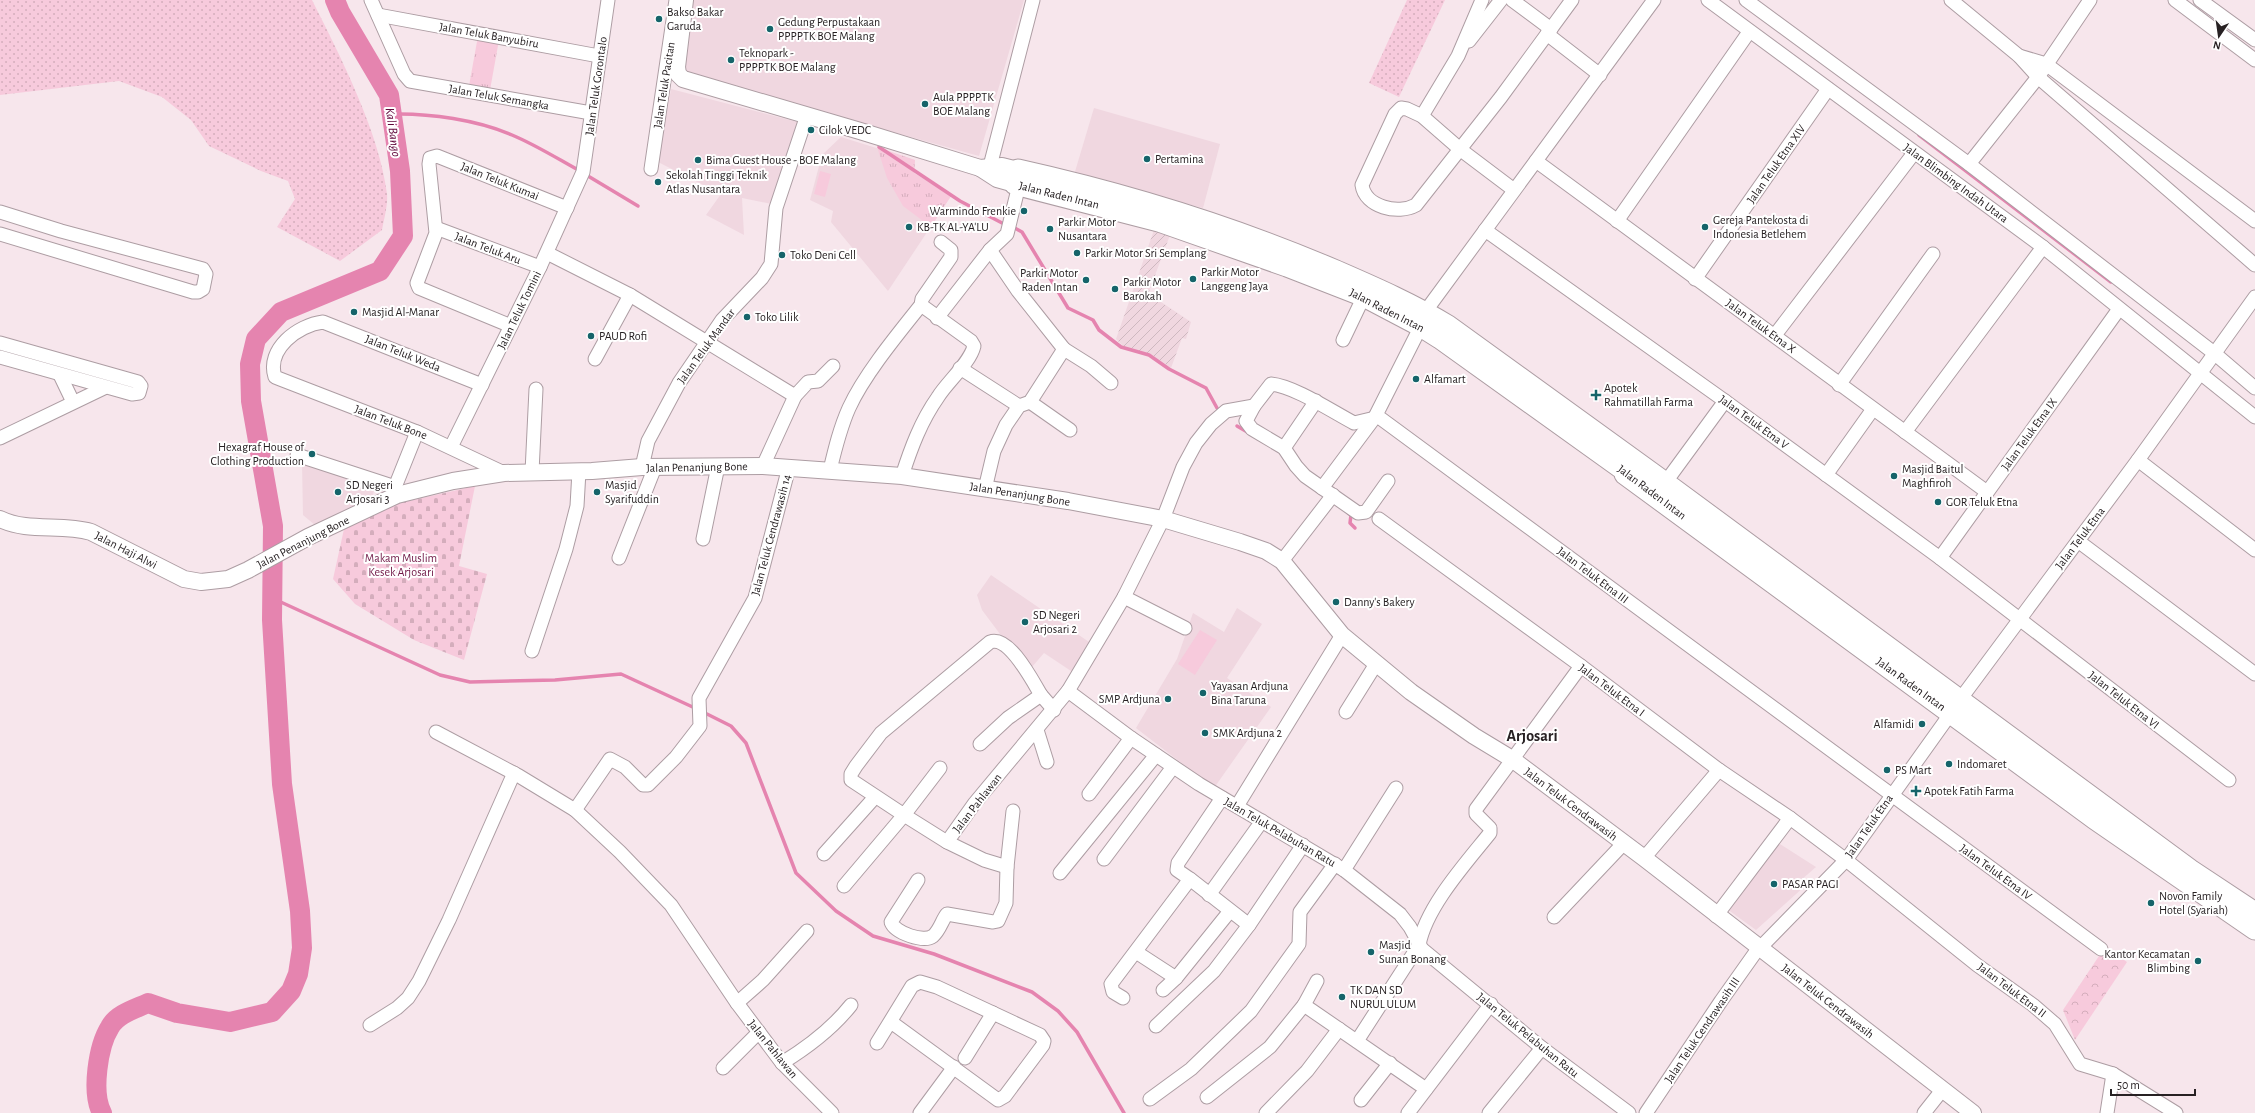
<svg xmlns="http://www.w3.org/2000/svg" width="2255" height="1113" viewBox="0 0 2255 1113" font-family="'Alegreya Sans',sans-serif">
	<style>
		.built { fill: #f0d7e0 }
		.industrial { fill: url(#industrial-furrows) }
		.grass { fill: url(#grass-dots) }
		.forest { fill: url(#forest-crowns) }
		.cemetery { fill: url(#cemetery-stones) }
		.park { fill: url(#park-tufts) }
		.pitch { fill: #f7cadc }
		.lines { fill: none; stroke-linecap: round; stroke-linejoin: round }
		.stream { stroke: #e584af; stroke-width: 3.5 }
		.river { stroke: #e584af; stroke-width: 20 }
		.minor-casing { stroke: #ad9da3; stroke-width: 15 }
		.tertiary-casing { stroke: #ad9da3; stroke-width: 18 }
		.trunk-casing { stroke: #ad9da3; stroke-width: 23 }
		.minor { stroke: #fff; stroke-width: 13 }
		.tertiary { stroke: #fff; stroke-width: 16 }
		.trunk { stroke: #fff; stroke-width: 21 }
		.poi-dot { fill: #15646a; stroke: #fff; stroke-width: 1.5 }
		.labels { text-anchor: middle; stroke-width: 4; stroke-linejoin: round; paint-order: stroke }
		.poi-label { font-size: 12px; fill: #272123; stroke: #fff; text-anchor: start }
		.street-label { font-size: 12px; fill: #272123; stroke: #fff }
		.park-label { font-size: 12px; fill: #701947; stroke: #fff }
		.water-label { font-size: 13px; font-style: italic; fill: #60073a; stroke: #fff }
		.district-label { font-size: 16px; font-weight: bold; fill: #272123; stroke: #fff }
	</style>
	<defs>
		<pattern id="industrial-furrows" width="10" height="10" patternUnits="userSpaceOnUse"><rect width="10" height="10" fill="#f0d7e0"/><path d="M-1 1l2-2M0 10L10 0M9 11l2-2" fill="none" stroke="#ceb8c0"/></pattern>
		<pattern id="grass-dots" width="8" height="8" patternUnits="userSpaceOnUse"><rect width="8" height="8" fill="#f7cadc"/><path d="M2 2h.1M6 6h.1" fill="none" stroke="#d4adbc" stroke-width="1.8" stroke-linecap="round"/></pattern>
		<pattern id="forest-crowns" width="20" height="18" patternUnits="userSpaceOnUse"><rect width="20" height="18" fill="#f7cadc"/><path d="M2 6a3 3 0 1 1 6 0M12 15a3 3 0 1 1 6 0" fill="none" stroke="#d4adbc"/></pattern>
		<pattern id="cemetery-stones" width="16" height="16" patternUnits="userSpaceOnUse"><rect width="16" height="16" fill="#f7cadc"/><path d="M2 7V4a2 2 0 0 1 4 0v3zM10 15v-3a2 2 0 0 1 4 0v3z" fill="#d4adbc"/></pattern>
		<pattern id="park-tufts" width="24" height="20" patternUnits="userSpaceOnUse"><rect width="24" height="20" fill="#f7cadc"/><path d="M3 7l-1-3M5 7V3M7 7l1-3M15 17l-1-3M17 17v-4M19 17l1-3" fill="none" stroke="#d4adbc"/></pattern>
	</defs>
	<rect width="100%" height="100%" fill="#f7e6ec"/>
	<g class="built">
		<path d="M690 0H1024L979 156 692 76 684 68Z"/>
		<path d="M671 89 801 123 772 204 742 198 744 235 706 215 721 194 658 162Z"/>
		<path d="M1094 108 1220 144 1203 208 1074 175Z"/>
		<path d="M841 137 915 160 914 173 951 196 888 291 831 222 833 211 810 200 822 155Z"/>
		<path d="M302 462 375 487 372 498 315 525 303 515Z"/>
		<path d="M991 575 1092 644 1074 673 1044 653 1032 667 1000 634 982 610 977 595Z"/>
		<path d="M1237 608 1262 624 1227 678 1271 707 1214 788 1136 728 1177 659 1193 613 1224 632Z"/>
		<path d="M1777 842 1816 867 1800 881 1805 886 1756 930 1727 909Z"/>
	</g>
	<path class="industrial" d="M1154 230 1170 235 1147 297 1155 298 1191 322 1186 339 1182 338 1171 368 1150 354 1124 347 1116 339Z"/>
	<g class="grass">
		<path d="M0 0H312C340 56 379 131 387 194 388 205 384 219 382 230L340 261 277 227 295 199 288 181 261 171 209 146 191 120 162 97 119 81 0 95Z"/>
		<path d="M1407 0H1445L1399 97 1369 83Z"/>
	</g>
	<path class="forest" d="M2105 947 2127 962 2075 1040 2063 1010Z"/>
	<path class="cemetery" d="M475 486 459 566 487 574 464 660 414 640 355 604 333 579 344 529 391 505Z"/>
	<g class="park">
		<path d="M478 36 499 40 490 90 469 86Z"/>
		<path d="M877 147 915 160 914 173 951 196 931 227 903 206 887 178Z"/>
	</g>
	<g class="pitch">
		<path d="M479 40 496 43 489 85 472 82Z"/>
		<path d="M820 171 831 174 825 197 814 194Z"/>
		<path d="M1200 630 1217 640 1195 675 1178 664Z"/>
	</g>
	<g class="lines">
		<g class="stream">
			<path d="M392 114C429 113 478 120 512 135 536 145 558 159 580 171"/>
			<path d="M1919 135 2111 282"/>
			<path d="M879 147 960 201 1004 224"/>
			<path d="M588 176 638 206"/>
			<path d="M1013 227 1022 232 1068 308 1093 320 1099 330 1121 347 1149 355 1169 369 1206 388 1217 408"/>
			<path d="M1237 426 1249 433"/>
			<path d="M1348 513 1351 515 1350 523 1355 528"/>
			<path d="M272 598 440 675 470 682 555 680 621 674 697 709"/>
			<path d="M703 712 731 726 746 743 796 873 836 911 873 936 934 954 1032 992 1058 1011 1077 1032 1124 1113"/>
		</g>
		<path class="river" d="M102 1113C91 1093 98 1046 110 1027 117 1014 135 1009 148 1003L177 1013 230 1022 272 1012 291 991 298 974 302 948 300 911 282 784 272 620 273 526 251 401 250 364 256 339 281 312 380 271 403 236 400 171 389 95 340 12 335 0"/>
		<g class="minor-casing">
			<g id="minor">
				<path d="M371 0 404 74 410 81 591 113"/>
				<path d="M1512 0 1551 29"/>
				<path d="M1708 0 2043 247 2255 417"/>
				<path d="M1746 0 1969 164 2214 353 2255 388"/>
				<path d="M1951 0 2019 56 2038 77 2255 265"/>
				<path d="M2175 0 2255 60"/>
				<path d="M2200 0 2255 40"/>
				<path d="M378 15 599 56"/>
				<path d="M1547 34 1600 75"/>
				<path d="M1469 41 1501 0"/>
				<path d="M2019 56 2046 64 2255 221"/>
				<path d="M1422 116 1458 56 1482 0"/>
				<path d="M1536 161 1987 492"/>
				<path d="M1969 164 2038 77 2090 0"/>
				<path d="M651 169 676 0"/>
				<path d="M988 174 1033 0"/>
				<path d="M1514 190 1461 150 1422 116 1407 109 1401 108 1395 114 1362 185C1365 207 1398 215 1416 205L1501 97 1572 0"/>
				<path d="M0 212 61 231 203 269 206 274 203 289 198 292H193L0 234"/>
				<path d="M1617 221 1749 32"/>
				<path d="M436 228 540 267"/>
				<path d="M1485 230 1725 401 1940 558 2229 780"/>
				<path d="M547 253 630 295 795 396"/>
				<path d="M1695 279 1828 89"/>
				<path d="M1425 312 1654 0"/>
				<path d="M937 318 990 250 1007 234 1019 185"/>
				<path d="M511 326 419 288 417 283 436 233 429 164 430 158 437 156 567 208"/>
				<path d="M1421 326 1376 415 2101 949"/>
				<path d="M1775 335 1914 153"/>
				<path d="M1343 340 1364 296"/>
				<path d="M0 343 138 382 141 386 139 393 132 394 0 357"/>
				<path d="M1064 349 1091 366 1111 383"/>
				<path d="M595 359 630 295"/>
				<path d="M960 368 1019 406"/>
				<path d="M60 375 73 402"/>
				<path d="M482 385 323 322C298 325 266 349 275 377L280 379 417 432 504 473"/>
				<path d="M1839 385 1933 254"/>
				<path d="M1030 402 1070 430"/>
				<path d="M1375 418 1354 423C1333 412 1294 386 1271 384L1254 406 1246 421 1252 429 1284 448 1296 466 1305 476 1358 513 1366 512 1388 481"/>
				<path d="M1905 432 2043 247"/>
				<path d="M0 438 104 388"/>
				<path d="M451 447 540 267 583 172 608 0"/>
				<path d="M1284 448 1316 401"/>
				<path d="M297 455 395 487"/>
				<path d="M2138 460 2255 550"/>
				<path d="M763 466 795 396 808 382 818 381 833 366"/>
				<path d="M642 467 648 441 679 383 722 320 762 278 771 264 776 208 807 115"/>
				<path d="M830 470C835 449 840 428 849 408 864 375 897 335 921 305L922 299 951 257V250L941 242"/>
				<path d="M532 472 536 389"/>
				<path d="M1826 475 1873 409"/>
				<path d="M902 476C911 448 921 421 938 397 947 382 970 363 974 346L971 341 921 305"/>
				<path d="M1665 483 1725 401"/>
				<path d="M1322 488 1375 417"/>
				<path d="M985 489 994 451 1006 425 1019 406 1030 402 1064 349 1018 291 990 250"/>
				<path d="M397 495 395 487 417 432"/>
				<path d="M1379 519 1581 666 1719 770 1790 818 1846 860 1977 965 2033 1005 2055 1024 2080 1064 2113 1074 2176 1113"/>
				<path d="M703 539 718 466"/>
				<path d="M2078 541 2255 674"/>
				<path d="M619 558 655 467"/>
				<path d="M1940 558 2119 309"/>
				<path d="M1282 561 1333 495"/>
				<path d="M1124 597 1185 628"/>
				<path d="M532 651 566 549 577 506 579 471"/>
				<path d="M1068 691 1131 738 1199 784 1344 870 1400 914 1410 927 1422 949 1542 1048 1629 1113"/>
				<path d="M1959 701 2138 460 2255 297"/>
				<path d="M1346 712 1376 664"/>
				<path d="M1037 730 1047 762"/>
				<path d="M436 732 519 776 575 810 620 852 671 905 737 1003 782 1063 832 1113"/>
				<path d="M980 744 1008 718 1041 695 1054 710"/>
				<path d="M940 768 904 815 851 780V774L856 766 881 733 990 642C1009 635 1032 680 1041 695"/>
				<path d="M1089 794 1131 738"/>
				<path d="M1237 806 1342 635"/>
				<path d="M575 810 610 759 625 767 643 785H648L676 757 700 726 699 698 755 598 789 467"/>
				<path d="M947 842 984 860 1007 867 1013 811"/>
				<path d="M824 854 875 797"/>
				<path d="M1644 858 1719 770"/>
				<path d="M1104 859 1173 767"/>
				<path d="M1344 870 1396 788"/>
				<path d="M1060 873 1156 755"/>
				<path d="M1190 879 1249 925"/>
				<path d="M918 880 891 922C895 933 924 943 933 936 940 930 942 920 947 914L993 922 998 921 1006 903 1007 867"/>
				<path d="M844 886 904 815 947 842 974 804 1068 691 1124 597 1163 519 1183 467 1196 443 1211 424 1226 411 1254 406"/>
				<path d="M1209 895 1262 821"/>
				<path d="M1716 916 1790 818"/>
				<path d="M1554 917 1624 843"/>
				<path d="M1136 952 1176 978 1230 911"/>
				<path d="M1163 990 1176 978"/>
				<path d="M1123 998 1113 992 1111 984 1190 879 1177 870 1178 863 1222 798"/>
				<path d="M737 1003 763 980 807 931"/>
				<path d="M1304 1005 1426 1089"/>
				<path d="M370 1025 397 1008 408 998 419 981 449 920 514 773"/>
				<path d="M1156 1026 1214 971 1249 925 1303 845"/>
				<path d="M1357 1041 1419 945C1426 907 1466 863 1490 833V828L1476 814V809L1581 666"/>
				<path d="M877 1043 912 986 920 982 937 987 1040 1035 1044 1041 1043 1045 1005 1096 998 1100 891 1022"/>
				<path d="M965 1058 993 1013"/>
				<path d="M782 1063C808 1047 832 1029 851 1005"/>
				<path d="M723 1068 759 1032"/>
				<path d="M1207 1097 1270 1047 1304 1005 1317 981"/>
				<path d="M1150 1099 1191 1069 1251 1011 1299 944 1300 912 1335 864"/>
				<path d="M1361 1100 1390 1063"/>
				<path d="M920 1113 954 1067"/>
				<path d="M1266 1113 1307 1071 1339 1029"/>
				<path d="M1408 1113 1491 1004"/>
				<path d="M1489 1113 1542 1048"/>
				<path d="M1646 1113 1721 1001 1755 953 1846 860 1951 713"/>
				<path d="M1924 1113 1943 1089"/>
				<path d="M2107 1113 2113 1074"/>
			</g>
		</g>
		<g class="tertiary-casing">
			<g id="tertiary">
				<path d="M685 0 677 67 678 74 683 79 860 131 980 168 997 179 1015 184"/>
				<path d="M980 168 1002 166 1018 170"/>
				<path d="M0 519C29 533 61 523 91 532L184 579 201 582 228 579 248 570 308 537 397 495 453 481 504 473 592 471 642 467 763 466 902 476 1068 501 1163 519 1240 542 1266 551 1282 561 1342 635 1411 692 1474 736 1512 759 1644 858 1973 1113"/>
			</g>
		</g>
		<g class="trunk-casing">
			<path id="trunk" d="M2255 913 2190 870 1665 483 1448 326C1412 304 1375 288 1336 271 1231 226 1130 195 1018 170L1015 184 1159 221 1287 266 1364 296 1421 326 1440 338 1627 472 1625 474 2094 818 2255 929"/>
		</g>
		<use href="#minor" class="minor"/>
		<use href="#tertiary" class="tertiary"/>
		<use href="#trunk" class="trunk"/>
	</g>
	<g class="poi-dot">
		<circle cx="659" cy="19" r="4"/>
		<circle cx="770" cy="29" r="4"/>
		<circle cx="731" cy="60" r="4"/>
		<circle cx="925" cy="104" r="4"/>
		<circle cx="811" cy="130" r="4"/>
		<circle cx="1147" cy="159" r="4"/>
		<circle cx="698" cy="160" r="4"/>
		<circle cx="658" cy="182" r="4"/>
		<circle cx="1024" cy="211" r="4"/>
		<circle cx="909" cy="227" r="4"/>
		<circle cx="1705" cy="227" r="4"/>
		<circle cx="1050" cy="229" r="4"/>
		<circle cx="1077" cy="253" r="4"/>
		<circle cx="782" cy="255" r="4"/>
		<circle cx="1193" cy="279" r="4"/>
		<circle cx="1086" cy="280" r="4"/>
		<circle cx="1115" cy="289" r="4"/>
		<circle cx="354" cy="312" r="4"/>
		<circle cx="747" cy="317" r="4"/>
		<circle cx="591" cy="336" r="4"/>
		<circle cx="1416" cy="379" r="4"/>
		<path d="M1594 389h4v4h4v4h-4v4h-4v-4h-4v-4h4z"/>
		<circle cx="312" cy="454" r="4"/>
		<circle cx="1894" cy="476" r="4"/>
		<circle cx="338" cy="492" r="4"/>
		<circle cx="597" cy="492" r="4"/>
		<circle cx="1938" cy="502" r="4"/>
		<circle cx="1336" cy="602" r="4"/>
		<circle cx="1025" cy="622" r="4"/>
		<circle cx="1203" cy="693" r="4"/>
		<circle cx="1168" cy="699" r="4"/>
		<circle cx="1922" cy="724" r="4"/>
		<circle cx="1205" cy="733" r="4"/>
		<circle cx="1949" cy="764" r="4"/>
		<circle cx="1887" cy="770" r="4"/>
		<path d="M1914 785h4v4h4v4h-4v4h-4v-4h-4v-4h4z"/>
		<circle cx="1774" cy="884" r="4"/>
		<circle cx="2151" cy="903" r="4"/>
		<circle cx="1371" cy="952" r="4"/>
		<circle cx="2198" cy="961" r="4"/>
		<circle cx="1342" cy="997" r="4"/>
	</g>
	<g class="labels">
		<g class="poi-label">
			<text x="667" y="16">Bakso Bakar<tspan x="667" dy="14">Garuda</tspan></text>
			<text x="778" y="26">Gedung Perpustakaan<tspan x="778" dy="14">PPPPTK BOE Malang</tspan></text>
			<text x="739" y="57">Teknopark -<tspan x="739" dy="14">PPPPTK BOE Malang</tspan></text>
			<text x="933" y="101">Aula PPPPTK<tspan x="933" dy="14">BOE Malang</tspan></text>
			<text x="819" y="134">Cilok VEDC</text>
			<text x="1155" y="163">Pertamina</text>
			<text x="706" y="164">Bima Guest House - BOE Malang</text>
			<text x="666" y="179">Sekolah Tinggi Teknik<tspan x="666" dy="14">Atlas Nusantara</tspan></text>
			<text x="1016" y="215" text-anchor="end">Warmindo Frenkie</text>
			<text x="1713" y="224">Gereja Pantekosta di<tspan x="1713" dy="14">Indonesia Betlehem</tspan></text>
			<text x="1058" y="226">Parkir Motor<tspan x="1058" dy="14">Nusantara</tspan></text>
			<text x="917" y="231">KB-TK AL-YA'LU</text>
			<text x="1085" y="257">Parkir Motor Sri Semplang</text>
			<text x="790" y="259">Toko Deni Cell</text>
			<text x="1201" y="276">Parkir Motor<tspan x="1201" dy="14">Langgeng Jaya</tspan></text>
			<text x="1078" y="277" text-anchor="end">Parkir Motor<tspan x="1078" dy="14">Raden Intan</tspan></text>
			<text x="1123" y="286">Parkir Motor<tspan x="1123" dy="14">Barokah</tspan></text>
			<text x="362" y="316">Masjid Al-Manar</text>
			<text x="755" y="321">Toko Lilik</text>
			<text x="599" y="340">PAUD Rofi</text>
			<text x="1424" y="383">Alfamart</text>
			<text x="1604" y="392">Apotek<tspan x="1604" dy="14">Rahmatillah Farma</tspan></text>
			<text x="304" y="451" text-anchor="end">Hexagraf House of<tspan x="304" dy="14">Clothing Production</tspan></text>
			<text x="1902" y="473">Masjid Baitul<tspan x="1902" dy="14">Maghfiroh</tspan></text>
			<text x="346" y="489">SD Negeri<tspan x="346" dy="14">Arjosari 3</tspan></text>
			<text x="605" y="489">Masjid<tspan x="605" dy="14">Syarifuddin</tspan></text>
			<text x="1946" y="506">GOR Teluk Etna</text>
			<text x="1344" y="606">Danny's Bakery</text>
			<text x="1033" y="619">SD Negeri<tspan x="1033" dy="14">Arjosari 2</tspan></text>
			<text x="1211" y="690">Yayasan Ardjuna<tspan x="1211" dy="14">Bina Taruna</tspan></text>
			<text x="1160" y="703" text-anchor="end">SMP Ardjuna</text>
			<text x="1914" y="728" text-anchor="end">Alfamidi</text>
			<text x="1213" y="737">SMK Ardjuna 2</text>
			<text x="1957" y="768">Indomaret</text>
			<text x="1895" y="774">PS Mart</text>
			<text x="1924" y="795">Apotek Fatih Farma</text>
			<text x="1782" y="888">PASAR PAGI</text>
			<text x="2159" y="900">Novon Family<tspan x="2159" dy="14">Hotel (Syariah)</tspan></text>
			<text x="1379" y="949">Masjid<tspan x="1379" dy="14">Sunan Bonang</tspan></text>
			<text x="2190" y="958" text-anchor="end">Kantor Kecamatan<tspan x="2190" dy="14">Blimbing</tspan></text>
			<text x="1350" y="994">TK DAN SD<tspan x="1350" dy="14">NURUL ULUM</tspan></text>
		</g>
		<g class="street-label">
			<text transform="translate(489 35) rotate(10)" y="4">Jalan Teluk Banyubiru</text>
			<text transform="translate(664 85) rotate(-81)" y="4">Jalan Teluk Pacitan</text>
			<text transform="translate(596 86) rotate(-82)" y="4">Jalan Teluk Gorontalo</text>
			<text transform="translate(499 97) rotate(10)" y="4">Jalan Teluk Semangka</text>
			<text transform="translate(1776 164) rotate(-55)" y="4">Jalan Teluk Etna XIV</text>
			<text transform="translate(500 181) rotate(22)" y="4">Jalan Teluk Kumai</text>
			<text transform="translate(1956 183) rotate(36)" y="4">Jalan Blimbing Indah Utara</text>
			<text transform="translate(1059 195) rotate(14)" y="4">Jalan Raden Intan</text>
			<text transform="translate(488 248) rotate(21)" y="4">Jalan Teluk Aru</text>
			<text transform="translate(519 310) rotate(-64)" y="4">Jalan Teluk Tomini</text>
			<text transform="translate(1387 310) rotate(27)" y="4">Jalan Raden Intan</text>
			<text transform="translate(1761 326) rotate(36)" y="4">Jalan Teluk Etna X</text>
			<text transform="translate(706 346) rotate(-54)" y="4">Jalan Teluk Mandar</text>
			<text transform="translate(403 353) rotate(22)" y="4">Jalan Teluk Weda</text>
			<text transform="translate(391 422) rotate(21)" y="4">Jalan Teluk Bone</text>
			<text transform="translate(1754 422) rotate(36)" y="4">Jalan Teluk Etna V</text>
			<text transform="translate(2029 434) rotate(-54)" y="4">Jalan Teluk Etna IX</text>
			<text transform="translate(697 467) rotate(-1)" y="4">Jalan Penanjung Bone</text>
			<text transform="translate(1652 492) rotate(37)" y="4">Jalan Raden Intan</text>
			<text transform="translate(1020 494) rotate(9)" y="4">Jalan Penanjung Bone</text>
			<text transform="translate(771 535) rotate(-75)" y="4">Jalan Teluk Cendrawasih 14</text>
			<text transform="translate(2080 538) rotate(-53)" y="4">Jalan Teluk Etna</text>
			<text transform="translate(303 542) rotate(-27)" y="4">Jalan Penanjung Bone</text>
			<text transform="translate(126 550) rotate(27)" y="4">Jalan Haji Alwi</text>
			<text transform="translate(1593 575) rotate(37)" y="4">Jalan Teluk Etna III</text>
			<text transform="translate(1911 684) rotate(36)" y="4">Jalan Raden Intan</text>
			<text transform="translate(1612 690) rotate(37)" y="4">Jalan Teluk Etna I</text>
			<text transform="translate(2124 700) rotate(38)" y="4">Jalan Teluk Etna VI</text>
			<text transform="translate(977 803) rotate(-52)" y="4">Jalan Pahlawan</text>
			<text transform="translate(1571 804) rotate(37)" y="4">Jalan Teluk Cendrawasih</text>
			<text transform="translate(1869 826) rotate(-55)" y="4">Jalan Teluk Etna</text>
			<text transform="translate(1280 832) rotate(30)" y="4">Jalan Teluk Pelabuhan Ratu</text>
			<text transform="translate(1996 872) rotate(36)" y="4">Jalan Teluk Etna IV</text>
			<text transform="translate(2012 990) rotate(37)" y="4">Jalan Teluk Etna II</text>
			<text transform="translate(1828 1001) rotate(38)" y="4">Jalan Teluk Cendrawasih</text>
			<text transform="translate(1702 1030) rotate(-56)" y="4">Jalan Teluk Cendrawasih III</text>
			<text transform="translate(1528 1035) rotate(39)" y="4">Jalan Teluk Pelabuhan Ratu</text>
			<text transform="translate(773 1049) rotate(51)" y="4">Jalan Pahlawan</text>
		</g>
		<g class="park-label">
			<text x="401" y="562">Makam Muslim<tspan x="401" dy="14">Kesek Arjosari</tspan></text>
		</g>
		<g class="water-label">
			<text transform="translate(394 132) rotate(82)" y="5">Kali Bango</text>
		</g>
		<g class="district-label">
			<text x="1532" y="741">Arjosari</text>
		</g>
	</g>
	<g transform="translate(2219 36) rotate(193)" stroke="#ffffff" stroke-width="3" paint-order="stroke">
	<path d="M0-3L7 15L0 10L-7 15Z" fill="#272123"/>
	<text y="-6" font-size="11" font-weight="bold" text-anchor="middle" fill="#272123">N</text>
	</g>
	<path d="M2111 1089v6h84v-6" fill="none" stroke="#272123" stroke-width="2"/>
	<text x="2117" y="1089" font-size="12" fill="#272123" stroke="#ffffff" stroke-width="3" paint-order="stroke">50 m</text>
</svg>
